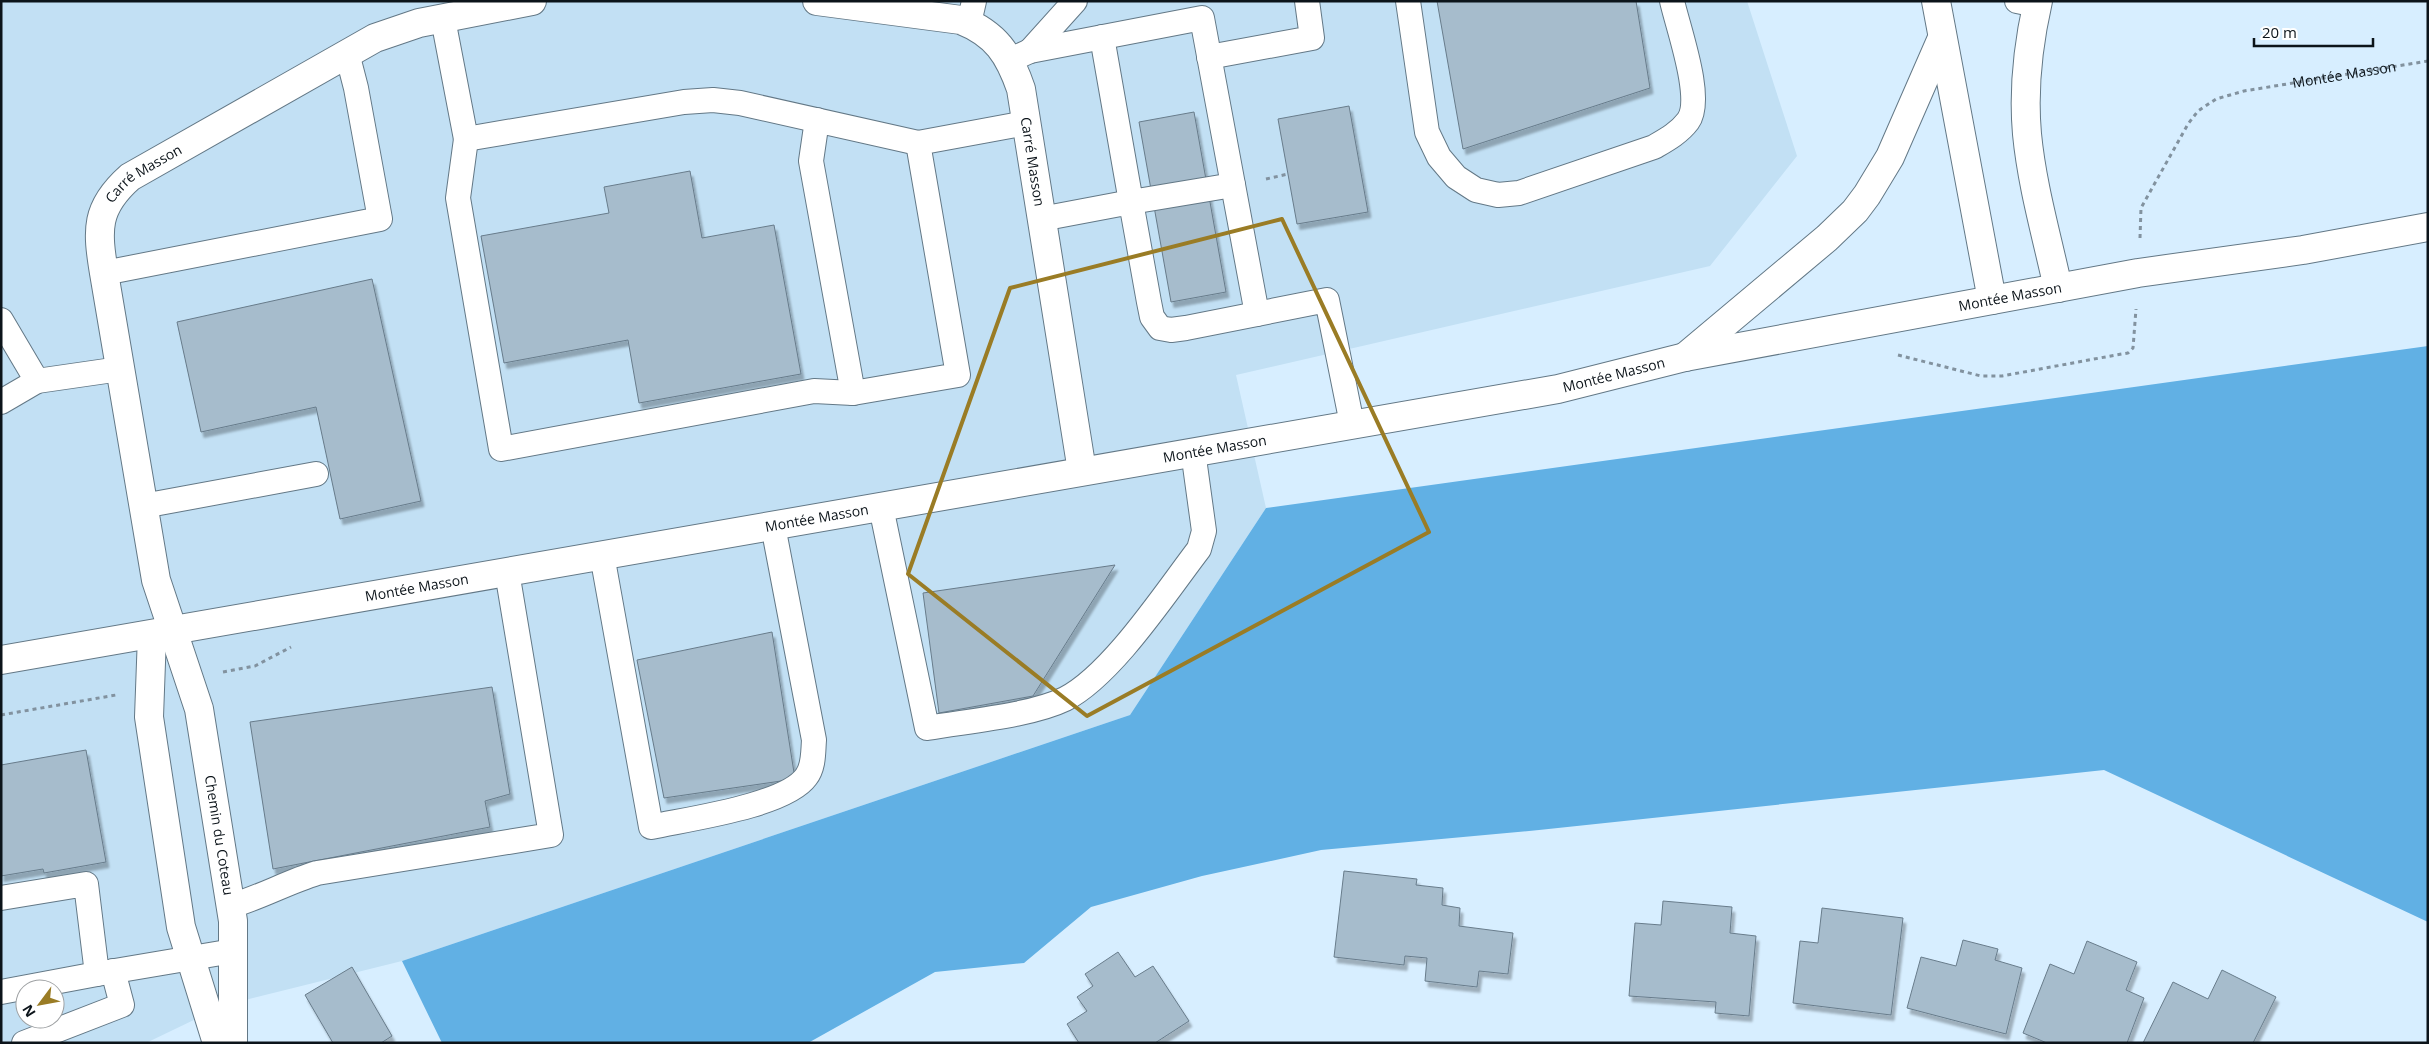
<svg xmlns="http://www.w3.org/2000/svg" width="2429" height="1044" viewBox="0 0 2429 1044" font-family="'Open Sans',sans-serif">
	<style>
		.built { fill: #c2e0f4; fill-rule: evenodd }
		.forest { fill: #61b0e4 }
		.building { fill: #a6bccc; stroke: #687c8b; filter: url(#shadow) }
		.lines { fill: none; stroke-linecap: round; stroke-linejoin: round }
		.lane-casing { stroke: #637886; stroke-width: 26 }
		.street-casing { stroke: #637886; stroke-width: 30 }
		.secondary-casing { stroke: #637886; stroke-width: 30 }
		.primary-casing { stroke: #637886; stroke-width: 30 }
		.highway-casing { stroke: #637886; stroke-width: 30 }
		.path { stroke: #82929f; stroke-width: 3; stroke-dasharray: 4 4; stroke-linecap: butt }
		.lane { stroke: #fff; stroke-width: 24 }
		.street { stroke: #fff; stroke-width: 28 }
		.secondary { stroke: #fff; stroke-width: 28 }
		.primary { stroke: #fff; stroke-width: 28 }
		.highway { stroke: #fff; stroke-width: 28 }
		.marked { fill: none; stroke: #9a7c25; stroke-width: 4; stroke-linejoin: round }
		.labels { text-anchor: middle; stroke-width: 5; stroke-linejoin: round; paint-order: stroke }
		.street-label { font-size: 14px; fill: #0c141a; stroke: #fff }
	</style>
	<defs>
		<filter id="shadow"><feDropShadow dx="3" dy="5.5" stdDeviation="1" flood-color="#0004"/></filter>
	</defs>
	<rect width="100%" height="100%" fill="#d7eeff"/>
	<path class="built" d="M1 1H1747L1797 156 1710 266 1236 375 1266 508 1130 715 402 961 225 1005 146 1043H1ZM25 989H55V1019H25Z"/>
	<path class="forest" d="M2428 346V922L2104 770 1539 830 1321 850 1202 876 1091 907 1024 963 935 972 808 1043H442L402 961 1130 715 1266 508Z"/>
	<g class="building">
		<path d="M1437 1H1636L1650 88 1463 149Z"/>
		<path d="M1349 106 1368 212 1297 224 1278 119Z"/>
		<path d="M1194 112 1226 292 1171 302 1139 122Z"/>
		<path d="M690 171 702 238 774 225 801 374 639 403 628 340 504 363 481 236 609 213 604 187Z"/>
		<path d="M372 279 421 501 340 519 316 407 201 432 177 322Z"/>
		<path d="M1115 565 1033 696 939 713 923 593Z"/>
		<path d="M772 632 795 779 664 798 637 660Z"/>
		<path d="M492 687 510 794 485 801 490 827 273 869 250 722Z"/>
		<path d="M86 750 106 862 44 873 43 869 1 876V765Z"/>
		<path d="M1344 871 1417 879 1416 885 1443 888 1442 905 1460 908 1459 926 1513 933 1508 974 1479 971 1477 987 1425 981 1427 958 1405 956 1404 965 1334 957Z"/>
		<path d="M1663 901 1732 907 1730 933 1756 936 1749 1016 1715 1013 1716 1002 1629 996 1635 923 1661 925Z"/>
		<path d="M1822 908 1903 918 1891 1015 1793 1003 1800 941 1818 943Z"/>
		<path d="M1963 940 1998 949 1995 960 2022 968 2006 1034 1907 1008 1921 957 1956 966Z"/>
		<path d="M2087 941 2137 962 2126 990 2144 998 2127 1043H2047L2023 1033 2050 964 2074 974Z"/>
		<path d="M1118 952 1135 977 1153 966 1189 1021 1155 1043H1079L1067 1024 1087 1011 1077 997 1093 986 1085 974Z"/>
		<path d="M352 967 392 1036 381 1043H333L305 995Z"/>
		<path d="M2222 970 2276 997 2253 1043H2143L2173 982 2208 999Z"/>
	</g>
	<g class="lines">
		<g class="lane-casing">
			<g id="lane">
				<path d="M1408 1 1427 132 1439 157 1456 177 1476 190 1498 195 1519 193 1654 147C1666 140 1679 133 1688 121 1704 99 1678 28 1672 1"/>
				<path d="M2017 1 2037 5"/>
				<path d="M443 19 466 139 684 102 713 100 740 103 918 143"/>
				<path d="M969 23 974 1"/>
				<path d="M1102 37 1131 202 1233 185"/>
				<path d="M1030 51 1075 1"/>
				<path d="M1209 57 1312 38 1307 1"/>
				<path d="M1010 60 1030 51 1202 18 1257 314"/>
				<path d="M817 120 811 161 853 393 958 375 918 143 1026 123"/>
				<path d="M466 139 458 198 501 449 814 391 853 393"/>
				<path d="M1041 219 1131 202 1149 302 1152 317 1160 328 1171 330 1186 328 1327 300 1352 424"/>
				<path d="M104 273 380 219 356 88 347 53"/>
				<path d="M1 320 37 381 120 369"/>
				<path d="M1 402 37 381"/>
				<path d="M143 506 316 474"/>
				<path d="M881 507 927 728C966 721 1030 716 1065 699 1112 675 1166 592 1199 549L1204 531 1193 451"/>
				<path d="M602 555 651 827C687 819 785 806 806 777 814 767 813 752 814 740L773 526"/>
				<path d="M1 898 86 884 97 974 233 951"/>
				<path d="M231 906C261 897 288 882 317 873L551 835 507 572"/>
				<path d="M1 992 97 974"/>
				<path d="M24 1043 122 1005 113 971"/>
			</g>
		</g>
		<g class="street-casing">
			<g id="street">
				<path id="s2" d="M817 1 961 20C996 34 1009 54 1021 89L1082 471"/>
				<path id="s3" d="M173 631 156 580 104 273C97 230 95 208 130 177L375 38 419 23 532 1"/>
			</g>
		</g>
		<g class="secondary-casing">
			<g id="secondary">
				<path id="s4" d="M173 631 199 709 233 921V1043"/>
				<path d="M152 635 149 717 181 927 217 1043"/>
			</g>
		</g>
		<g class="primary-casing">
			<g id="primary">
				<path id="s5" d="M1 660 1558 389 1685 357 2138 273 2303 250 2428 227"/>
			</g>
		</g>
		<g class="highway-casing">
			<g id="highway">
				<path d="M1936 1 1992 300"/>
				<path d="M2038 1C2028 45 2023 89 2027 134 2032 186 2047 237 2058 288"/>
				<path d="M1685 357 1827 238 1855 211 1867 195 1890 157 1942 38"/>
			</g>
		</g>
		<g class="path">
			<path d="M1266 179 1288 174"/>
			<path id="s1" d="M2140 238 2141 208 2188 124 2198 111 2216 99 2244 91 2428 61"/>
			<path d="M1898 355 1981 376H2002L2116 355 2128 353 2133 348 2136 309"/>
			<path d="M223 672 255 666 291 647"/>
			<path d="M1 715 116 695"/>
		</g>
		<use href="#lane" class="lane"/>
		<use href="#street" class="street"/>
		<use href="#secondary" class="secondary"/>
		<use href="#primary" class="primary"/>
		<use href="#highway" class="highway"/>
	</g>
	<path class="marked" d="M1282 219 1429 532 1087 716 908 574 1010 288Z"/>
	<g class="labels">
		<g class="street-label">
			<text dy="5" stroke="none"><textPath href="#s1" startOffset="295">Montée Masson</textPath></text>
			<text dy="5" stroke="none"><textPath href="#s2" startOffset="314">Carré Masson</textPath></text>
			<text dy="5" stroke="none"><textPath href="#s3" startOffset="484">Carré Masson</textPath></text>
			<text dy="5" stroke="none"><textPath href="#s5" startOffset="2042">Montée Masson</textPath></text>
			<text dy="5" stroke="none"><textPath href="#s5" startOffset="1638">Montée Masson</textPath></text>
			<text dy="5" stroke="none"><textPath href="#s5" startOffset="1232">Montée Masson</textPath></text>
			<text dy="5" stroke="none"><textPath href="#s5" startOffset="828">Montée Masson</textPath></text>
			<text dy="5" stroke="none"><textPath href="#s5" startOffset="422">Montée Masson</textPath></text>
			<text dy="5" stroke="none"><textPath href="#s4" startOffset="210">Chemin du Coteau</textPath></text>
		</g>
	</g>
	<rect width="2429" height="1044" fill="none" stroke="#0c141a" stroke-width="5"/>
	<g transform="translate(40 1004) rotate(238)"><circle r="24" fill="#ffffff" stroke="#9ea1a3"/>
	<path d="M0-4L9 19L0 12L-9 19Z" fill="#9a7c25"/>
	<text y="-8" font-size="14" font-weight="bold" text-anchor="middle" fill="#0c141a">N</text>
	</g>
	<path d="M2254 38v8h119v-8" fill="none" stroke="#0c141a" stroke-width="2.5"/>
	<text x="2262" y="38" font-size="15" fill="#0c141a" stroke="#ffffff" stroke-width="4" paint-order="stroke">20 m</text>
</svg>
